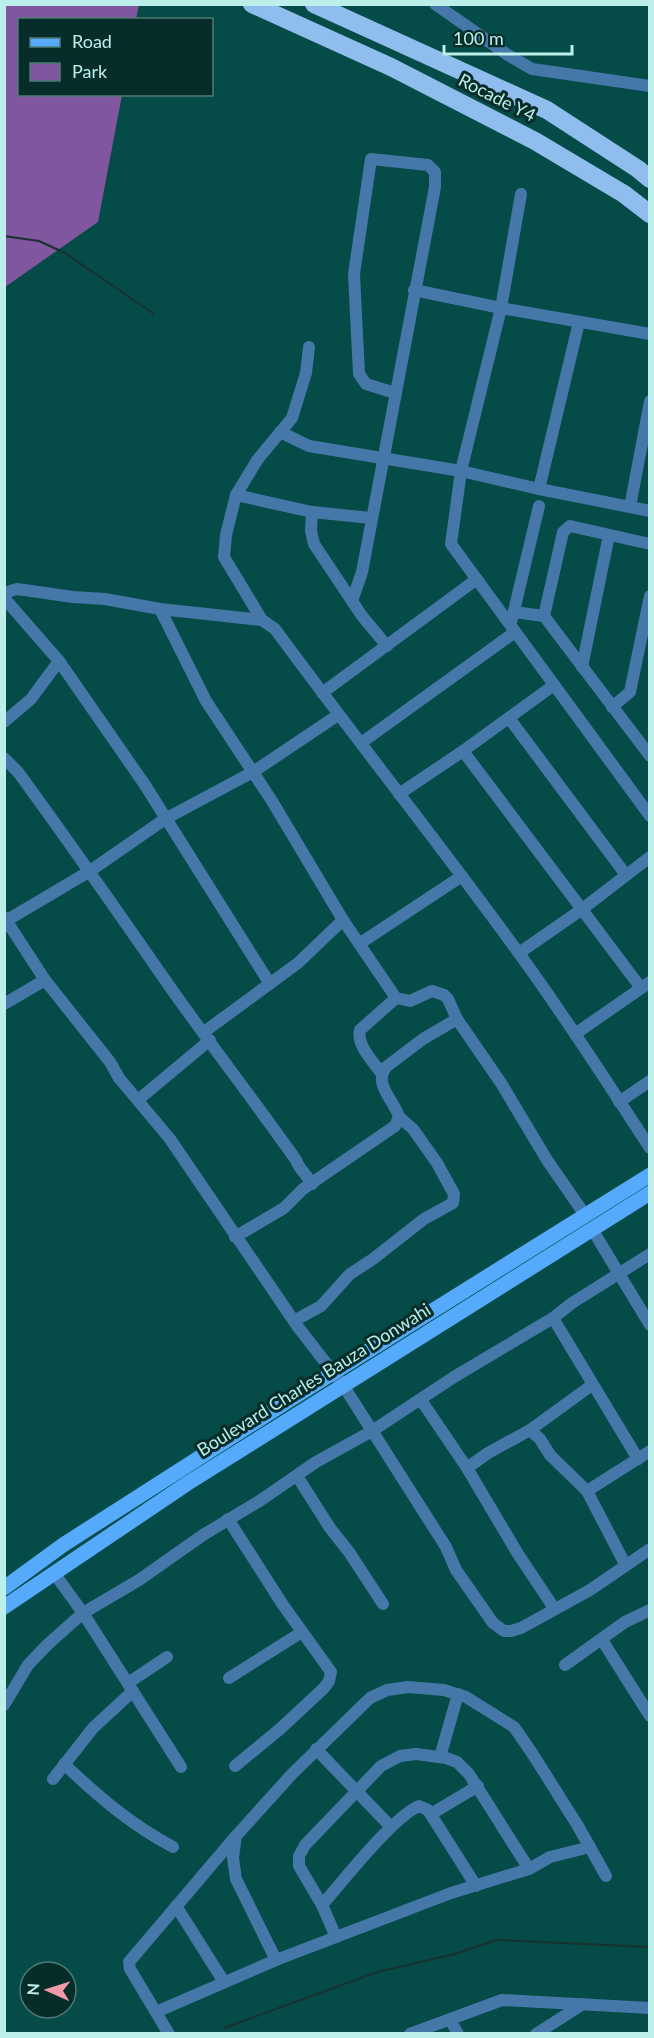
<svg xmlns="http://www.w3.org/2000/svg" width="654" height="2038" viewBox="0 0 654 2038" font-family="Lato,sans-serif">
	<style>
		.green { fill: #80569f }
		.lines { fill: none; stroke-linecap: round; stroke-linejoin: round }
		.stream { stroke: #19312f; stroke-width: 2 }
		.minor { stroke: #4577a9; stroke-width: 12 }
		.major { stroke: #56aafb; stroke-width: 15 }
		.highway { stroke: #8fbded; stroke-width: 18 }
		.labels { text-anchor: middle; stroke-width: 6; stroke-linejoin: round; paint-order: stroke }
		.street-label { font-size: 18px; fill: #bcefea; stroke: #072d2b }
	</style>
	<rect width="100%" height="100%" fill="#054b47"/>
	<path class="green" d="M5 4 139 5 136 19 20 20V94L122 95 98 222 5 287Z"/>
	<g class="lines">
		<g class="stream">
			<path d="M4 236 39 241 65 253 154 314"/>
			<path d="M224 2028 377 1972 455 1954 497 1940 650 1947"/>
		</g>
		<g class="minor">
			<path d="M435 4 508 55 532 69 650 86"/>
			<path d="M521 194 501 308 461 471 451 544 650 816"/>
			<path d="M414 290 501 308 650 334"/>
			<path d="M280 432 309 446 461 471 539 489 650 511"/>
			<path d="M539 489 579 322"/>
			<path d="M236 495 312 512 371 518"/>
			<path d="M630 507 650 401"/>
			<path d="M312 512 311 531 314 544 362 616 387 646"/>
			<path d="M4 596 10 591 17 589 73 597 105 599 160 609 262 620 275 629C355 738 439 843 518 952 565 1016 607 1082 650 1148"/>
			<path d="M4 598 59 661 31 699 4 722"/>
			<path d="M352 601 362 572 435 187V172L428 165 371 159 354 274 359 374 366 384 395 393"/>
			<path d="M160 609 206 701 272 801 343 920 396 998 410 1001 432 991 444 995 448 999 457 1019 501 1083 547 1160 585 1215"/>
			<path d="M514 612 544 616 650 756"/>
			<path d="M544 616 563 532 570 526 650 544"/>
			<path d="M512 619 539 506"/>
			<path d="M262 620 224 557 226 535 236 495 258 459 292 418 306 373 309 347"/>
			<path d="M59 661 145 785 270 984"/>
			<path d="M582 667 609 535"/>
			<path d="M322 693 477 579"/>
			<path d="M612 707 630 692 650 596"/>
			<path d="M509 718 626 875"/>
			<path d="M361 743 515 632"/>
			<path d="M463 751 641 988"/>
			<path d="M4 758 18 772C70 843 120 915 170 987 211 1045 255 1102 296 1160 299 1169 307 1175 312 1184"/>
			<path d="M399 794 463 751 554 685"/>
			<path d="M4 917 45 980 110 1062 119 1078 170 1139 298 1327 343 1385 446 1547 456 1570 493 1623 504 1631H511L521 1628 590 1590 650 1549"/>
			<path d="M4 922 90 871 165 819 253 772 338 715"/>
			<path d="M359 944 462 876"/>
			<path d="M519 953 581 910 650 857"/>
			<path d="M4 1004 45 980"/>
			<path d="M204 1032 298 963 343 920"/>
			<path d="M575 1034 650 982"/>
			<path d="M381 1073C373 1061 356 1045 360 1030L396 998"/>
			<path d="M138 1100 210 1040"/>
			<path d="M619 1102 650 1081"/>
			<path d="M592 1229 650 1325"/>
			<path d="M235 1237 284 1208 303 1189 395 1126 399 1117C394 1100 373 1084 386 1067L423 1039 457 1019"/>
			<path d="M553 1318 638 1459"/>
			<path d="M294 1321 321 1306 350 1274 373 1259 424 1219 453 1203 454 1194 437 1163 413 1129 399 1117"/>
			<path d="M421 1400 467 1468 518 1554 554 1608"/>
			<path d="M530 1430 540 1439 550 1455 587 1491 625 1564"/>
			<path d="M467 1468 488 1453 530 1430 592 1385"/>
			<path d="M297 1476 330 1528 349 1552 383 1604"/>
			<path d="M587 1491 650 1451"/>
			<path d="M228 1519 283 1605 331 1672 329 1681 324 1688 280 1729 235 1766"/>
			<path d="M54 1573 83 1613 139 1580 203 1535 261 1500 316 1462 372 1431 454 1377 553 1318 572 1303 650 1254"/>
			<path d="M602 1640 650 1716"/>
			<path d="M565 1665 625 1622 650 1610"/>
			<path d="M229 1678 302 1632"/>
			<path d="M128 1683 167 1657"/>
			<path d="M4 1705 28 1665 47 1645 83 1613 181 1767"/>
			<path d="M316 1749 391 1827"/>
			<path d="M440 1757 458 1694"/>
			<path d="M64 1764C99 1797 130 1824 173 1847"/>
			<path d="M53 1779 93 1728 133 1691"/>
			<path d="M431 1814 478 1786"/>
			<path d="M236 1836 233 1858 236 1879 276 1960"/>
			<path d="M322 1905C343 1881 393 1817 419 1806L428 1810 476 1886"/>
			<path d="M176 1906 224 1982"/>
			<path d="M336 1937 322 1905 299 1866V1856L305 1845 381 1766 400 1756 416 1754 446 1758 457 1762 469 1774 529 1869"/>
			<path d="M156 2012 276 1960 451 1893 529 1869 550 1857 590 1847"/>
			<path d="M450 2019 458 2034"/>
			<path d="M169 2034 130 1969 129 1962 236 1836 292 1774 370 1698 387 1690 408 1687 444 1690 466 1697 514 1727 532 1753 578 1826 606 1876"/>
			<path d="M410 2034 502 2000 650 2008"/>
			<path d="M536 2034 583 2004"/>
		</g>
		<g class="major">
			<path d="M4 1588 63 1545 91 1527 288 1401 650 1175"/>
			<path d="M4 1607 188 1483 650 1193"/>
		</g>
		<g class="highway">
			<path d="M252 4 391 67 535 141 624 194 650 214"/>
			<path d="M314 4 547 110 638 169 650 179"/>
		</g>
	</g>
	<g class="labels">
		<g class="street-label">
			<text transform="translate(497 98) rotate(27)" y="6">Rocade Y4</text>
			<text transform="translate(314 1380) rotate(-32)" y="6">Boulevard Charles Bauza Donwahi</text>
		</g>
	</g>
	<rect width="654" height="2038" fill="none" stroke="#bcefea" stroke-width="12"/>
	<rect x="18" y="18" width="195" height="78" fill="#072d2b" stroke="#4f7b77" stroke-width="1.5"/>
	<rect x="30" y="38" width="30" height="9" fill="#56aafb" stroke="#4f7b77" stroke-width="1.5"/>
	<text x="72" y="48" font-size="18" fill="#bcefea">Road</text>
	<rect x="30" y="63" width="30" height="18" fill="#80569f" stroke="#4f7b77" stroke-width="1.5"/>
	<text x="72" y="78" font-size="18" fill="#bcefea">Park</text>
	<g transform="translate(48 1990) rotate(273)"><circle r="28" fill="#072d2b" stroke="#4f7b77" stroke-width="1.5"/>
	<path d="M0-4.5L10 22L0 15L-10 22Z" fill="#f39aa8"/>
	<text y="-9" font-size="16" font-weight="bold" text-anchor="middle" fill="#bcefea">N</text>
	</g>
	<path d="M444 45v9h128v-9" fill="none" stroke="#bcefea" stroke-width="3"/>
	<text x="453" y="45" font-size="18" fill="#bcefea" stroke="#072d2b" stroke-width="4.5" paint-order="stroke">100 m</text>
</svg>
